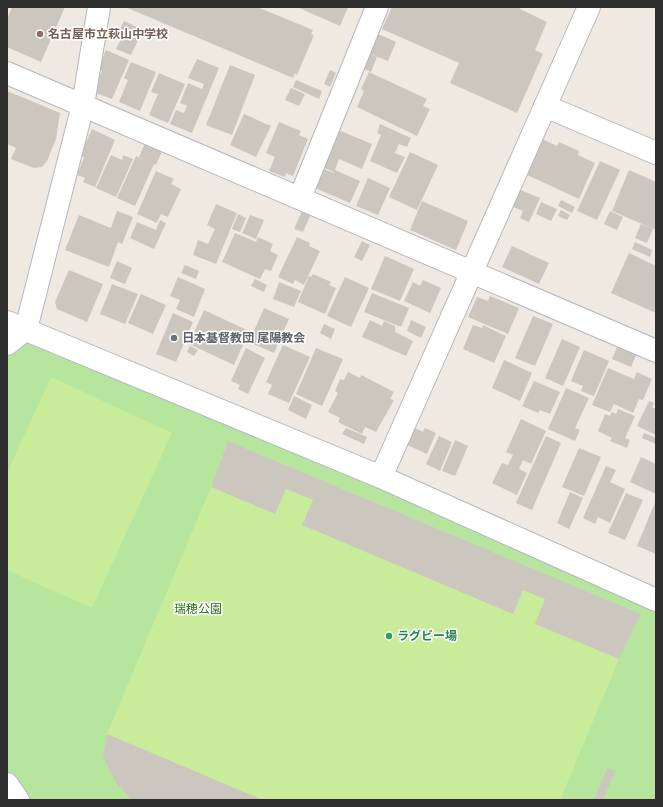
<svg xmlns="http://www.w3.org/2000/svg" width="663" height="807" viewBox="0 0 663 807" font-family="Arial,'Noto Sans JP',sans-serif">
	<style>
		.green { fill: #b6e59e }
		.pitch { fill: #c9ec9a }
		.building { fill: #cbc7bf }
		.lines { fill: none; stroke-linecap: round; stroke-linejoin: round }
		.street-casing { stroke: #b4b7c1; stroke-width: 24 }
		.secondary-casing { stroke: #b4b7c1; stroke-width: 24 }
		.street { stroke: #fff; stroke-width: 22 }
		.secondary { stroke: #fff; stroke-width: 22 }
		.education-dot { fill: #8d6e63; stroke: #fff; stroke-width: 1.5 }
		.worship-dot { fill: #6b7280; stroke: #fff; stroke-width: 1.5 }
		.leisure-dot { fill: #2e9e5b; stroke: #fff; stroke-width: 1.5 }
		.labels { text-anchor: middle; stroke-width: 3; stroke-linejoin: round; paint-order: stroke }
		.education-label { font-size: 12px; font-weight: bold; fill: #785e54; stroke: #fff; text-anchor: start }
		.worship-label { font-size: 12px; font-weight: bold; fill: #5b616d; stroke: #fff; text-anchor: start }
		.park-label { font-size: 12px; fill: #2c6e1b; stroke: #fff }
		.leisure-label { font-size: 12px; font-weight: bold; fill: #27864d; stroke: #fff; text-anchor: start }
	</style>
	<rect width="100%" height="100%" fill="#efe9e1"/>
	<path class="green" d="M26 329 656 600V800H7V344Z"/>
	<g class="pitch">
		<path d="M51 377 172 433 92 608 7 570V473Z"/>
		<path d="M228 441 641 614 619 659 560 800H132L116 783 103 757 107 734 211 487Z"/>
	</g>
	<g class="building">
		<path d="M12 7H65L41 62 7 47V20Z"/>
		<path d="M125 7H257L313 30 311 34 314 35 297 75 295 73 293 78Z"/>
		<path d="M297 7H348L340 26Z"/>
		<path d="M392 7H521L520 9 547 22 535 50 543 54 517 113 450 83 459 63 382 29Z"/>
		<path d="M124 21 143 30 131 55 116 49 124 33 119 31Z"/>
		<path d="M374 32 396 42 388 61 365 52Z"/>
		<path d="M106 50 129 60 112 99 93 92 102 71 98 69Z"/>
		<path d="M369 54 377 57 371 72 363 68Z"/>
		<path d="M197 59 219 68 192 133 170 124 176 110 184 113 187 106 180 103 188 83 202 89 204 84 188 78Z"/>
		<path d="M131 62 156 72 140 111 119 102 128 80 124 78Z"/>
		<path d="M230 65 255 75 232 135 206 125Z"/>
		<path d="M330 70 336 73 330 87 324 84Z"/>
		<path d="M369 72 427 99 423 106 430 109 417 136 357 107 364 91 361 89Z"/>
		<path d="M159 73 185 84 168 123 149 115 158 94 151 92Z"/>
		<path d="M296 80 322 91 319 99 293 87Z"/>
		<path d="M291 88 305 94 299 106 285 100Z"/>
		<path d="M7 91 60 113 56 139 47 161 42 167 34 168 11 159 16 148 7 144Z"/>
		<path d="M244 114 271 126 256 157 230 145Z"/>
		<path d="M279 122 301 131 299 135 308 139 293 176 286 173 285 177 269 171 275 157 266 153Z"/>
		<path d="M380 124 411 138 407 147 399 144 395 153 405 157 397 173 370 161 381 135 377 133Z"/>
		<path d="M92 129 115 140 95 187 83 182 85 178 77 175 84 157 80 156Z"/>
		<path d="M338 130 372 144 362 169 339 159 335 170 360 181 350 203 315 188 324 169 334 173V172L320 166Z"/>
		<path d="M542 139 557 146 559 142 579 151 578 155 595 163 579 199 525 174Z"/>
		<path d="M146 141 163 149 156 165 154 164 135 206 117 198 136 156 149 162 139 157Z"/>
		<path d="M410 152 438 165 417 210 389 197Z"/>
		<path d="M111 155 122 160 123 155 133 159 116 197 96 188Z"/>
		<path d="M600 161 620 170 597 220 577 211Z"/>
		<path d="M629 170 656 182V230L612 211Z"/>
		<path d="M156 171 174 179 171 184 181 189 168 217 161 214 157 223 137 214Z"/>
		<path d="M368 178 390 188 378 215 356 206Z"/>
		<path d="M518 189 540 198 529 222 520 218 523 211 511 206Z"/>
		<path d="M561 200 575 207 572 213 558 206Z"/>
		<path d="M422 201 468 221 456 250 410 230Z"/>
		<path d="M541 202 557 209 551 221 536 214Z"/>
		<path d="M216 204 237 213 216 264 193 255 198 240 208 244 215 229 207 225Z"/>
		<path d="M561 210 570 215 567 220 558 216Z"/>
		<path d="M117 211 133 217 122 244 118 242 109 267 65 250 79 215 111 228Z"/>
		<path d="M302 211 311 214 303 232 294 229Z"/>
		<path d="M610 211 623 217 617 230 604 224Z"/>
		<path d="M238 214 246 218 240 232 232 229Z"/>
		<path d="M250 215 264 220 256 239 242 233Z"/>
		<path d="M160 220 166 223 154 249 130 238 137 222 156 230Z"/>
		<path d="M641 224 653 229 647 243 635 238Z"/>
		<path d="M235 233 256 242 258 237 273 244 270 251 278 255 271 271 265 269 260 279 222 262Z"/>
		<path d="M297 237 310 243 309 246 320 251 304 285 295 280 293 284 278 277Z"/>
		<path d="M362 241 370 245 362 261 354 257Z"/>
		<path d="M635 242 652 250 650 257 632 249Z"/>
		<path d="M512 246 549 263 539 284 502 267Z"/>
		<path d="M629 253 656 266V313L611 293Z"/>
		<path d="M385 256 414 269 400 301 371 289Z"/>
		<path d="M117 261 132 268 125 284 110 278Z"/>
		<path d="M185 265 199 271 196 279 181 273Z"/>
		<path d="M69 270 103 284 87 322 57 309 55 302Z"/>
		<path d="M313 274 331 282 329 285 336 288 325 314 298 302 309 276 311 277Z"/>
		<path d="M178 277 205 289 194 317 176 309 180 300 170 296Z"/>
		<path d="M345 277 369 288 351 327 327 316Z"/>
		<path d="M255 279 267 285 264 292 251 286Z"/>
		<path d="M423 280 441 288 430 313 404 301 413 282 420 286Z"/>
		<path d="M279 282 301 291 294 307 273 299Z"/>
		<path d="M112 284 138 294 125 324 100 314Z"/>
		<path d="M372 293 409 308 401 327 364 312Z"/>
		<path d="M141 294 166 305 153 334 128 323Z"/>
		<path d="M490 296 519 308 508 334 468 317 477 297 488 301Z"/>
		<path d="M264 308 289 319 274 353 249 342Z"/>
		<path d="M204 310 249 331 234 365 189 344Z"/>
		<path d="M173 313 193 322 176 362 156 354Z"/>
		<path d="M533 316 553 324 535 366 515 358Z"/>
		<path d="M370 320 382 326 384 321 395 326V332L413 341 406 356 362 337Z"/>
		<path d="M411 320 426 327 421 338 407 331Z"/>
		<path d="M324 324 335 329 331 339 320 333Z"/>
		<path d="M473 325 482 328 483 325 506 336 494 363 463 349Z"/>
		<path d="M562 339 580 347 563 386 545 378Z"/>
		<path d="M283 345 310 357 289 403 268 394 272 385 266 382Z"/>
		<path d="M618 345 637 353 631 367 612 359Z"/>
		<path d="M190 346 198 350 194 356 187 352Z"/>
		<path d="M246 348 265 358 248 394 238 389 240 385 231 381Z"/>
		<path d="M316 348 343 359 322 406 296 394Z"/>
		<path d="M584 350 609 361 594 396 581 391 583 386 571 381Z"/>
		<path d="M504 360 532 373 520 401 492 388Z"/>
		<path d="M608 368 634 379 637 372 652 379 643 400 639 399 633 413 614 404 610 412 592 405Z"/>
		<path d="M348 372 360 378 361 375 394 392 390 399 394 400 376 432 365 427 362 434 338 422 340 418 328 412 338 393 335 391 340 379 344 380Z"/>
		<path d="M534 381 560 392 550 414 540 410 538 413 522 406Z"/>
		<path d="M566 388 589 398 575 428 580 430 575 441 548 429Z"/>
		<path d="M294 396 312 405 306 419 288 410Z"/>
		<path d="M649 401 654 403 652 407 656 409V435L637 426Z"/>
		<path d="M618 409 635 416 625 438 630 440 627 448 610 441 612 438 598 431 605 414 610 416 612 412 616 414Z"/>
		<path d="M521 419 546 431 531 464 523 460 519 469 527 473 517 495 492 483 502 463 508 465 513 455 506 452Z"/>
		<path d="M413 427 423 432 425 428 436 433 427 454 405 444Z"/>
		<path d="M346 428 367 437 364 444 342 434Z"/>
		<path d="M644 433 656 438V444L642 438Z"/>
		<path d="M439 436 452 442 440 471 426 464Z"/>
		<path d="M546 436 561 443 532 510 516 503Z"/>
		<path d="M455 440 468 446 455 476 442 471Z"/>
		<path d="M228 441 641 614 619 659 535 624 545 599 523 590 513 614 302 525 313 500 286 489 275 514 211 487Z"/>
		<path d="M579 448 601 457 584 496 562 487Z"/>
		<path d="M641 457 656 464V494L630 482Z"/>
		<path d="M606 466 616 470 610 482 625 489 610 523 598 517 595 524 583 518Z"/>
		<path d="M570 492 583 498 569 529 557 523Z"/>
		<path d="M626 493 643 500 625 540 608 533Z"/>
		<path d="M656 500V554L637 546Z"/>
		<path d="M107 734 263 800H132L116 783 103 757Z"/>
		<path d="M607 768 615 771 603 800H594Z"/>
	</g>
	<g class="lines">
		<g class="street-casing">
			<g id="street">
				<path d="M7 73 656 351"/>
				<path d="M545 106 656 153"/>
				<path d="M300 198 377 7"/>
				<path d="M7 322 381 477 656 600"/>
				<path d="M7 344 26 329 83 105 99 7"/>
				<path d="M381 477 589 7"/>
			</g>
		</g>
		<g class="secondary-casing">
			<path id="secondary" d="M7 784 18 800"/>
		</g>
		<use href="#street" class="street"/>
		<use href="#secondary" class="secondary"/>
	</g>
	<circle class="education-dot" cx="40" cy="34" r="4"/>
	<circle class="worship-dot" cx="174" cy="338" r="4"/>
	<circle class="leisure-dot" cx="389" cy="636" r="4"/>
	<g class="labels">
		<g class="education-label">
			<text x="48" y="38">名古屋市立萩山中学校</text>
		</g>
		<g class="worship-label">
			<text x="182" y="342">日本基督教団 尾陽教会</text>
		</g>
		<g class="park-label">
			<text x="198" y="613">瑞穂公園</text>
		</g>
		<g class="leisure-label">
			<text x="397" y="640">ラグビー場</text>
		</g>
	</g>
	<rect width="663" height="807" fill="none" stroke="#2e2e2e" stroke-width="16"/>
</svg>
